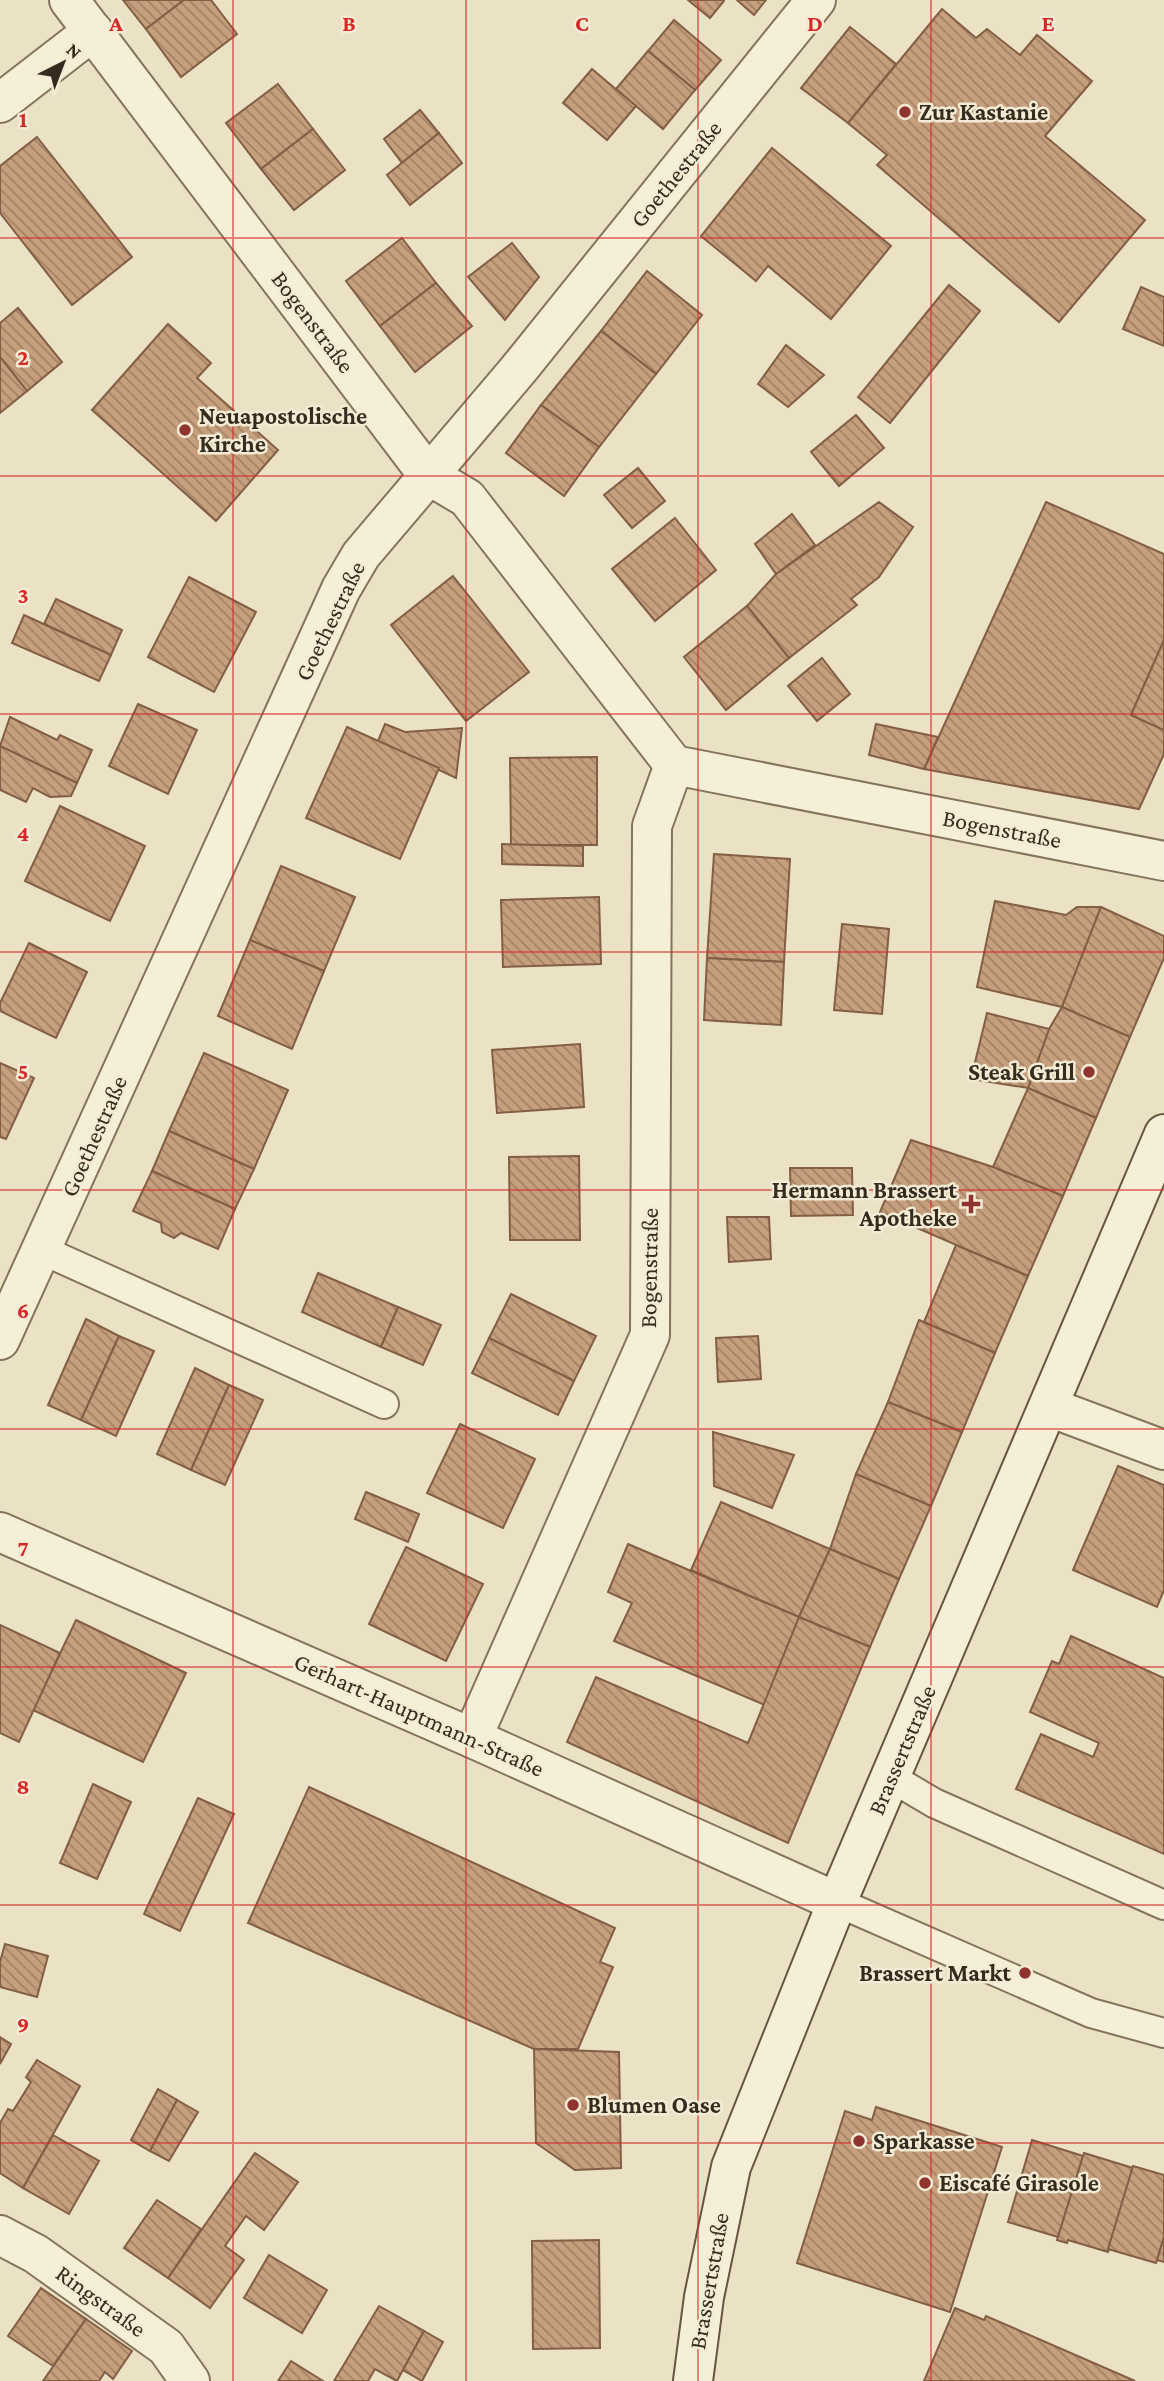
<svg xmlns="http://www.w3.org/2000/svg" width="1164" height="2381" viewBox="0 0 1164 2381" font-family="'Crimson Pro',serif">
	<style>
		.building { fill: url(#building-back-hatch); stroke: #825f44; stroke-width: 2 }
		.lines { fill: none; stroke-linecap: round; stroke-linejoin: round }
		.service-casing { stroke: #84745c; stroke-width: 32 }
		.minor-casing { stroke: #84745c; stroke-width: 42 }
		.secondary-casing { stroke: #66553f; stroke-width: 42 }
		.service { stroke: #f6efd8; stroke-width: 28 }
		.minor { stroke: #f6efd8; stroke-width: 38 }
		.secondary { stroke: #f6efd8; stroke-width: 38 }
		.grid { fill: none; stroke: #d62828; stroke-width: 2; stroke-opacity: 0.55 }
		.poi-dot { fill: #8f3531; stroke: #f3ebd4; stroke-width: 2.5 }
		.labels { text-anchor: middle; stroke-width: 5; stroke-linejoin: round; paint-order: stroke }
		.poi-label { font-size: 24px; font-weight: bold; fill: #362b1f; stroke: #f3ebd4; text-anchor: start }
		.street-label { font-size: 24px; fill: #362b1f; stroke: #f3ebd4 }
		.grid-label { font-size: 23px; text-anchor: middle; font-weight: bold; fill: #d62828; stroke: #f3ebd4; stroke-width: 5; stroke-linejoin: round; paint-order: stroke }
	</style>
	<defs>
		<pattern id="building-back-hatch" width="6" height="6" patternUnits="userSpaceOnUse" patternTransform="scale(1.75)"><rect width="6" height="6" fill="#c69f7d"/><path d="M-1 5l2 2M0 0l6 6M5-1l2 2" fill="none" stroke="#a28266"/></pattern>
	</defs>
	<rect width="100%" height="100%" fill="#ebe1c5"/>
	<g class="building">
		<path d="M123 0H184L146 29Z"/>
		<path d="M184 0H211L237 34 181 77 146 29Z"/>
		<path d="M688 0H724V1L710 18Z"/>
		<path d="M737 0H766L754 15Z"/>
		<path d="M942 9 976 38 987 29 1020 55 1037 35 1092 81 1045 136 1145 220 1059 322 877 165 887 155 848 123Z"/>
		<path d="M674 20 721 60 695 90 648 51Z"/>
		<path d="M850 27 896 64 848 123 801 88Z"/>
		<path d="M648 51 695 90 663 129 616 89Z"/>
		<path d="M592 69 636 106 607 140 563 103Z"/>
		<path d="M278 84 313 129 261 169 226 123Z"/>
		<path d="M420 110 439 133 402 163 384 139Z"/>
		<path d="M313 129 345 170 294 210 261 169Z"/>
		<path d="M439 133 462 163 410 205 387 175Z"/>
		<path d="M37 137 132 257 72 305 0 213V166Z"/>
		<path d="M772 148 891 246 831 319 768 266 756 281 701 236Z"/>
		<path d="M402 238 436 283 380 326 346 281Z"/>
		<path d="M512 243 539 277 505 320 468 277Z"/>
		<path d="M647 271 702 315 656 374 601 331Z"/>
		<path d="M436 283 472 326 415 372 380 326Z"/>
		<path d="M949 285 980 311 890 423 858 397Z"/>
		<path d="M1141 287 1164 297V346L1123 329Z"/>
		<path d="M18 308 62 362 27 391 0 357V323Z"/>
		<path d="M168 324 211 363 197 378 278 450 216 521 92 410Z"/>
		<path d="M601 331 656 374 599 447 541 405Z"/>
		<path d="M786 345 824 375 788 407 758 384Z"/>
		<path d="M0 357 27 391 0 413Z"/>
		<path d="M541 405 599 447 564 496 506 453Z"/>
		<path d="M856 415 884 448 839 486 811 452Z"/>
		<path d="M638 468 665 501 632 528 604 495Z"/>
		<path d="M879 502 913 527 879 577 851 599 857 605 789 658 747 606 776 574Z"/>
		<path d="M1046 502 1164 554V640L1131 715 1164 730V754L1139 809 924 769Z"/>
		<path d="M792 514 815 545 776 574 755 544Z"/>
		<path d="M675 518 716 570 655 621 612 569Z"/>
		<path d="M453 576 529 672 466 721 391 625Z"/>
		<path d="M189 577 256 612 214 692 148 657Z"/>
		<path d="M56 599 122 630 111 655 44 624Z"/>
		<path d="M747 606 789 658 726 710 684 657Z"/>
		<path d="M24 615 111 655 99 681 12 643Z"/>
		<path d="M1164 640V730L1131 715Z"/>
		<path d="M822 658 850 694 817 721 788 686Z"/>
		<path d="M138 704 197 730 168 794 109 766Z"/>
		<path d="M10 717 57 740 60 735 92 750 77 783 0 746Z"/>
		<path d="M385 724 405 732 462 728 456 778 378 741Z"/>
		<path d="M876 724 938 737 924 769 869 755Z"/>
		<path d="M347 727 439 768 400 859 306 818Z"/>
		<path d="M0 746 77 783 71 796 50 797 33 788 26 802 0 790Z"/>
		<path d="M597 757V845H511L510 758Z"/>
		<path d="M60 806 145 846 110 921 25 881Z"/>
		<path d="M502 844 583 846V866L502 864Z"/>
		<path d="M714 854 790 859 784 962 707 958Z"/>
		<path d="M281 866 355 897 324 971 250 940Z"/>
		<path d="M599 897 601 964 503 967 501 900Z"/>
		<path d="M995 901 1066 915 1077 907H1101L1062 1007 977 987Z"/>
		<path d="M1101 907 1164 936V958L1130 1037 1062 1007Z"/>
		<path d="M842 924 889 929 882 1014 834 1010Z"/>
		<path d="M250 940 324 971 292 1049 218 1016Z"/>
		<path d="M29 943 87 972 56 1038 0 1011V1003Z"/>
		<path d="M707 958 784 962 781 1025 704 1020Z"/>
		<path d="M1062 1007 1130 1037 1096 1118 1028 1088 1049 1029Z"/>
		<path d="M987 1013 1049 1029 1028 1088 971 1079Z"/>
		<path d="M580 1044 584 1107 497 1113 492 1050Z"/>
		<path d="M204 1053 288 1090 254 1169 169 1131Z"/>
		<path d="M0 1063 34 1078 6 1139 0 1137Z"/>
		<path d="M1028 1088 1096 1118 1063 1196 993 1167Z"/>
		<path d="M169 1131 254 1169 235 1209 152 1171Z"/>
		<path d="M911 1140 993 1167 1063 1196 1028 1276 880 1212Z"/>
		<path d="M579 1156 580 1240H510L509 1157Z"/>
		<path d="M790 1168H852L853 1215 791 1216Z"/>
		<path d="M152 1171 235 1209 218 1249 181 1233 174 1238 162 1232 161 1223 133 1211Z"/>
		<path d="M727 1217H769L771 1259 729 1262Z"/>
		<path d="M956 1245 1028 1276 995 1353 924 1322Z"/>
		<path d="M318 1273 398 1307 381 1347 302 1312Z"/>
		<path d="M511 1294 596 1336 574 1381 489 1338Z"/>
		<path d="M398 1307 441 1325 423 1365 381 1347Z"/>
		<path d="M86 1319 119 1336 81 1420 48 1405Z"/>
		<path d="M919 1320 995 1353 962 1432 888 1402Z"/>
		<path d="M119 1336 154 1351 116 1436 81 1420Z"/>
		<path d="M758 1336 761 1379 718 1382 716 1338Z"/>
		<path d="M489 1338 574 1381 558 1415 472 1373Z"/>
		<path d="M195 1368 229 1385 191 1470 157 1454Z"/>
		<path d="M229 1385 263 1400 225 1485 191 1470Z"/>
		<path d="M888 1402 962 1432 931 1506 856 1474Z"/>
		<path d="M460 1424 535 1459 503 1528 427 1493Z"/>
		<path d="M713 1432 794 1455 772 1508 714 1486Z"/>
		<path d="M1118 1466 1164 1485V1590L1157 1607 1073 1570Z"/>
		<path d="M856 1474 931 1506 899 1579 830 1549Z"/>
		<path d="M366 1492 419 1514 408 1542 355 1519Z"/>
		<path d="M721 1502 830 1549 799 1617 691 1570Z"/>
		<path d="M628 1544 799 1617 765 1705 614 1641 632 1603 608 1592Z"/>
		<path d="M406 1547 483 1584 446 1661 369 1624Z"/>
		<path d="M830 1549 899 1579 870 1647 799 1617Z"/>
		<path d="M799 1617 870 1647 788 1843 567 1742 596 1677 748 1743Z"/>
		<path d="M76 1620 186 1673 143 1762 33 1710Z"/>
		<path d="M0 1625 60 1653 19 1742 0 1733Z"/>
		<path d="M1071 1636 1164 1678V1854L1016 1789 1041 1734 1093 1757 1099 1743 1030 1712 1052 1661 1059 1664Z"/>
		<path d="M93 1784 131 1802 97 1879 60 1863Z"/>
		<path d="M309 1787 615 1928 600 1962 613 1967 578 2049H534L248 1923Z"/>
		<path d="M198 1798 234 1814 180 1931 144 1914Z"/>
		<path d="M5 1944 48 1956 37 1997 0 1987V1962Z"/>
		<path d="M0 2037 11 2044 0 2064Z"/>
		<path d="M534 2049 619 2052 621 2168 575 2170 536 2143Z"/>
		<path d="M37 2060 80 2086 23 2188 0 2173V2123L8 2109 13 2111 31 2082 26 2077Z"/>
		<path d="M158 2089 177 2100 150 2151 131 2140Z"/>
		<path d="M177 2100 198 2112 169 2161 150 2151Z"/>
		<path d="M876 2107 1002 2147 950 2312 797 2263 845 2111 872 2120Z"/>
		<path d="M53 2135 99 2161 69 2214 23 2188Z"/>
		<path d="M1032 2140 1083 2156 1058 2237 1008 2222Z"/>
		<path d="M255 2153 298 2182 264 2230 246 2216 225 2246 244 2260 210 2308 168 2278Z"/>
		<path d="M1084 2153 1133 2168 1108 2252 1068 2240 1067 2243 1057 2240Z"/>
		<path d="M1133 2166 1164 2175V2237L1156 2263 1108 2249Z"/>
		<path d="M157 2200 201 2229 168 2278 124 2248Z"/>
		<path d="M1164 2237V2262L1157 2260Z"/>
		<path d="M599 2240 600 2348 533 2349 532 2241Z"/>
		<path d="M269 2255 327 2290 302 2333 244 2298Z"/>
		<path d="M41 2288 86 2319 53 2366 8 2336Z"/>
		<path d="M379 2306 424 2331 397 2381 375 2369 368 2381H334Z"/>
		<path d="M955 2308 984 2320 986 2316 1135 2381H924Z"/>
		<path d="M86 2319 132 2351 113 2379 105 2372 99 2381H43Z"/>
		<path d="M424 2331 443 2342 422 2381 403 2370Z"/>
		<path d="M291 2361 323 2381H278Z"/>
	</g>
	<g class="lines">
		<g class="service-casing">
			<g id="service">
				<path d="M42 1250 384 1404"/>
				<path d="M890 1777 934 1803 1164 1905"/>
				<path d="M837 1902 1091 2013 1164 2033"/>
			</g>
		</g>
		<g class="minor-casing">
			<g id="minor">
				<path d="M69 0 428 475 467 498 674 765 1164 861"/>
				<path d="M0 103 93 31"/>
				<path d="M0 1340 341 589 361 555 518 370 816 0"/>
				<path d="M1049 1407 1164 1450"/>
				<path d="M0 1532 472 1738 837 1902"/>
				<path d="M472 1738 650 1335 652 826 674 765"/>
				<path d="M0 2235 36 2254 166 2347 190 2381"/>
			</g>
		</g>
		<g class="secondary-casing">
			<path id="secondary" d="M693 2381 704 2297 731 2167 837 1902 1164 1134"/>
		</g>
		<use href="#service" class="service"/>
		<use href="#minor" class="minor"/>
		<use href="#secondary" class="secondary"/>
	</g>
	<path class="grid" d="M233 0V2381M466 0V2381M698 0V2381M931 0V2381M0 238H1164M0 476H1164M0 714H1164M0 952H1164M0 1190H1164M0 1429H1164M0 1667H1164M0 1905H1164M0 2143H1164"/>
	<g class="poi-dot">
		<circle cx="905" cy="112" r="7"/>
		<circle cx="185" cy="430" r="7"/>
		<circle cx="1089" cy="1072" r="7"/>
		<path d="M967.5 1193.5h7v7h7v7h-7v7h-7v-7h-7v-7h7z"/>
		<circle cx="1025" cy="1973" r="7"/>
		<circle cx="573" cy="2105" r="7"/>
		<circle cx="859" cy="2141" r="7"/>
		<circle cx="925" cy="2183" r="7"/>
	</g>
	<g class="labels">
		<g class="poi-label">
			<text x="919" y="120">Zur Kastanie</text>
			<text x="199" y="424">Neuapostolische<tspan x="199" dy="28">Kirche</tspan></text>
			<text x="1075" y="1080" text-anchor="end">Steak Grill</text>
			<text x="957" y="1198" text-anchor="end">Hermann Brassert<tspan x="957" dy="28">Apotheke</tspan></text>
			<text x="1011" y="1981" text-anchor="end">Brassert Markt</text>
			<text x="587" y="2113">Blumen Oase</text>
			<text x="873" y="2149">Sparkasse</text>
			<text x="939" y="2191">Eiscafé Girasole</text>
		</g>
		<g class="street-label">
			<text transform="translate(676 174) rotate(-51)" y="8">Goethestraße</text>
			<text transform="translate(313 322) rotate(53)" y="8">Bogenstraße</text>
			<text transform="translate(330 621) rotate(-64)" y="8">Goethestraße</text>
			<text transform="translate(1002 829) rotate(11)" y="8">Bogenstraße</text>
			<text transform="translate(94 1136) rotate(-66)" y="8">Goethestraße</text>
			<text transform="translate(649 1268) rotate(-89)" y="8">Bogenstraße</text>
			<text transform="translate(419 1715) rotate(24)" y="8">Gerhart-Hauptmann-Straße</text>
			<text transform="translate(902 1750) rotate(-67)" y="8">Brassertstraße</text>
			<text transform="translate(709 2281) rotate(-80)" y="8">Brassertstraße</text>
			<text transform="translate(101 2301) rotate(36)" y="8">Ringstraße</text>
		</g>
	</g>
	<g class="grid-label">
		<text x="116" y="31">A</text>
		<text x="349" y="31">B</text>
		<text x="582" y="31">C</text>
		<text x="815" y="31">D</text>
		<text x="1048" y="31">E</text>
		<text x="23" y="127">1</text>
		<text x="23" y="365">2</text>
		<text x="23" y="603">3</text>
		<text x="23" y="841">4</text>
		<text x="23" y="1079">5</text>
		<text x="23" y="1318">6</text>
		<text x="23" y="1556">7</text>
		<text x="23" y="1794">8</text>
		<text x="23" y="2032">9</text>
	</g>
	<g transform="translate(63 63) rotate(42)" stroke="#f3ebd4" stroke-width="5" paint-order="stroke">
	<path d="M0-5L12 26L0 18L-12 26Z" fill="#362b1f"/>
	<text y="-10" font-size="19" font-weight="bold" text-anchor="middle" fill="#362b1f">N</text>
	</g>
</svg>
